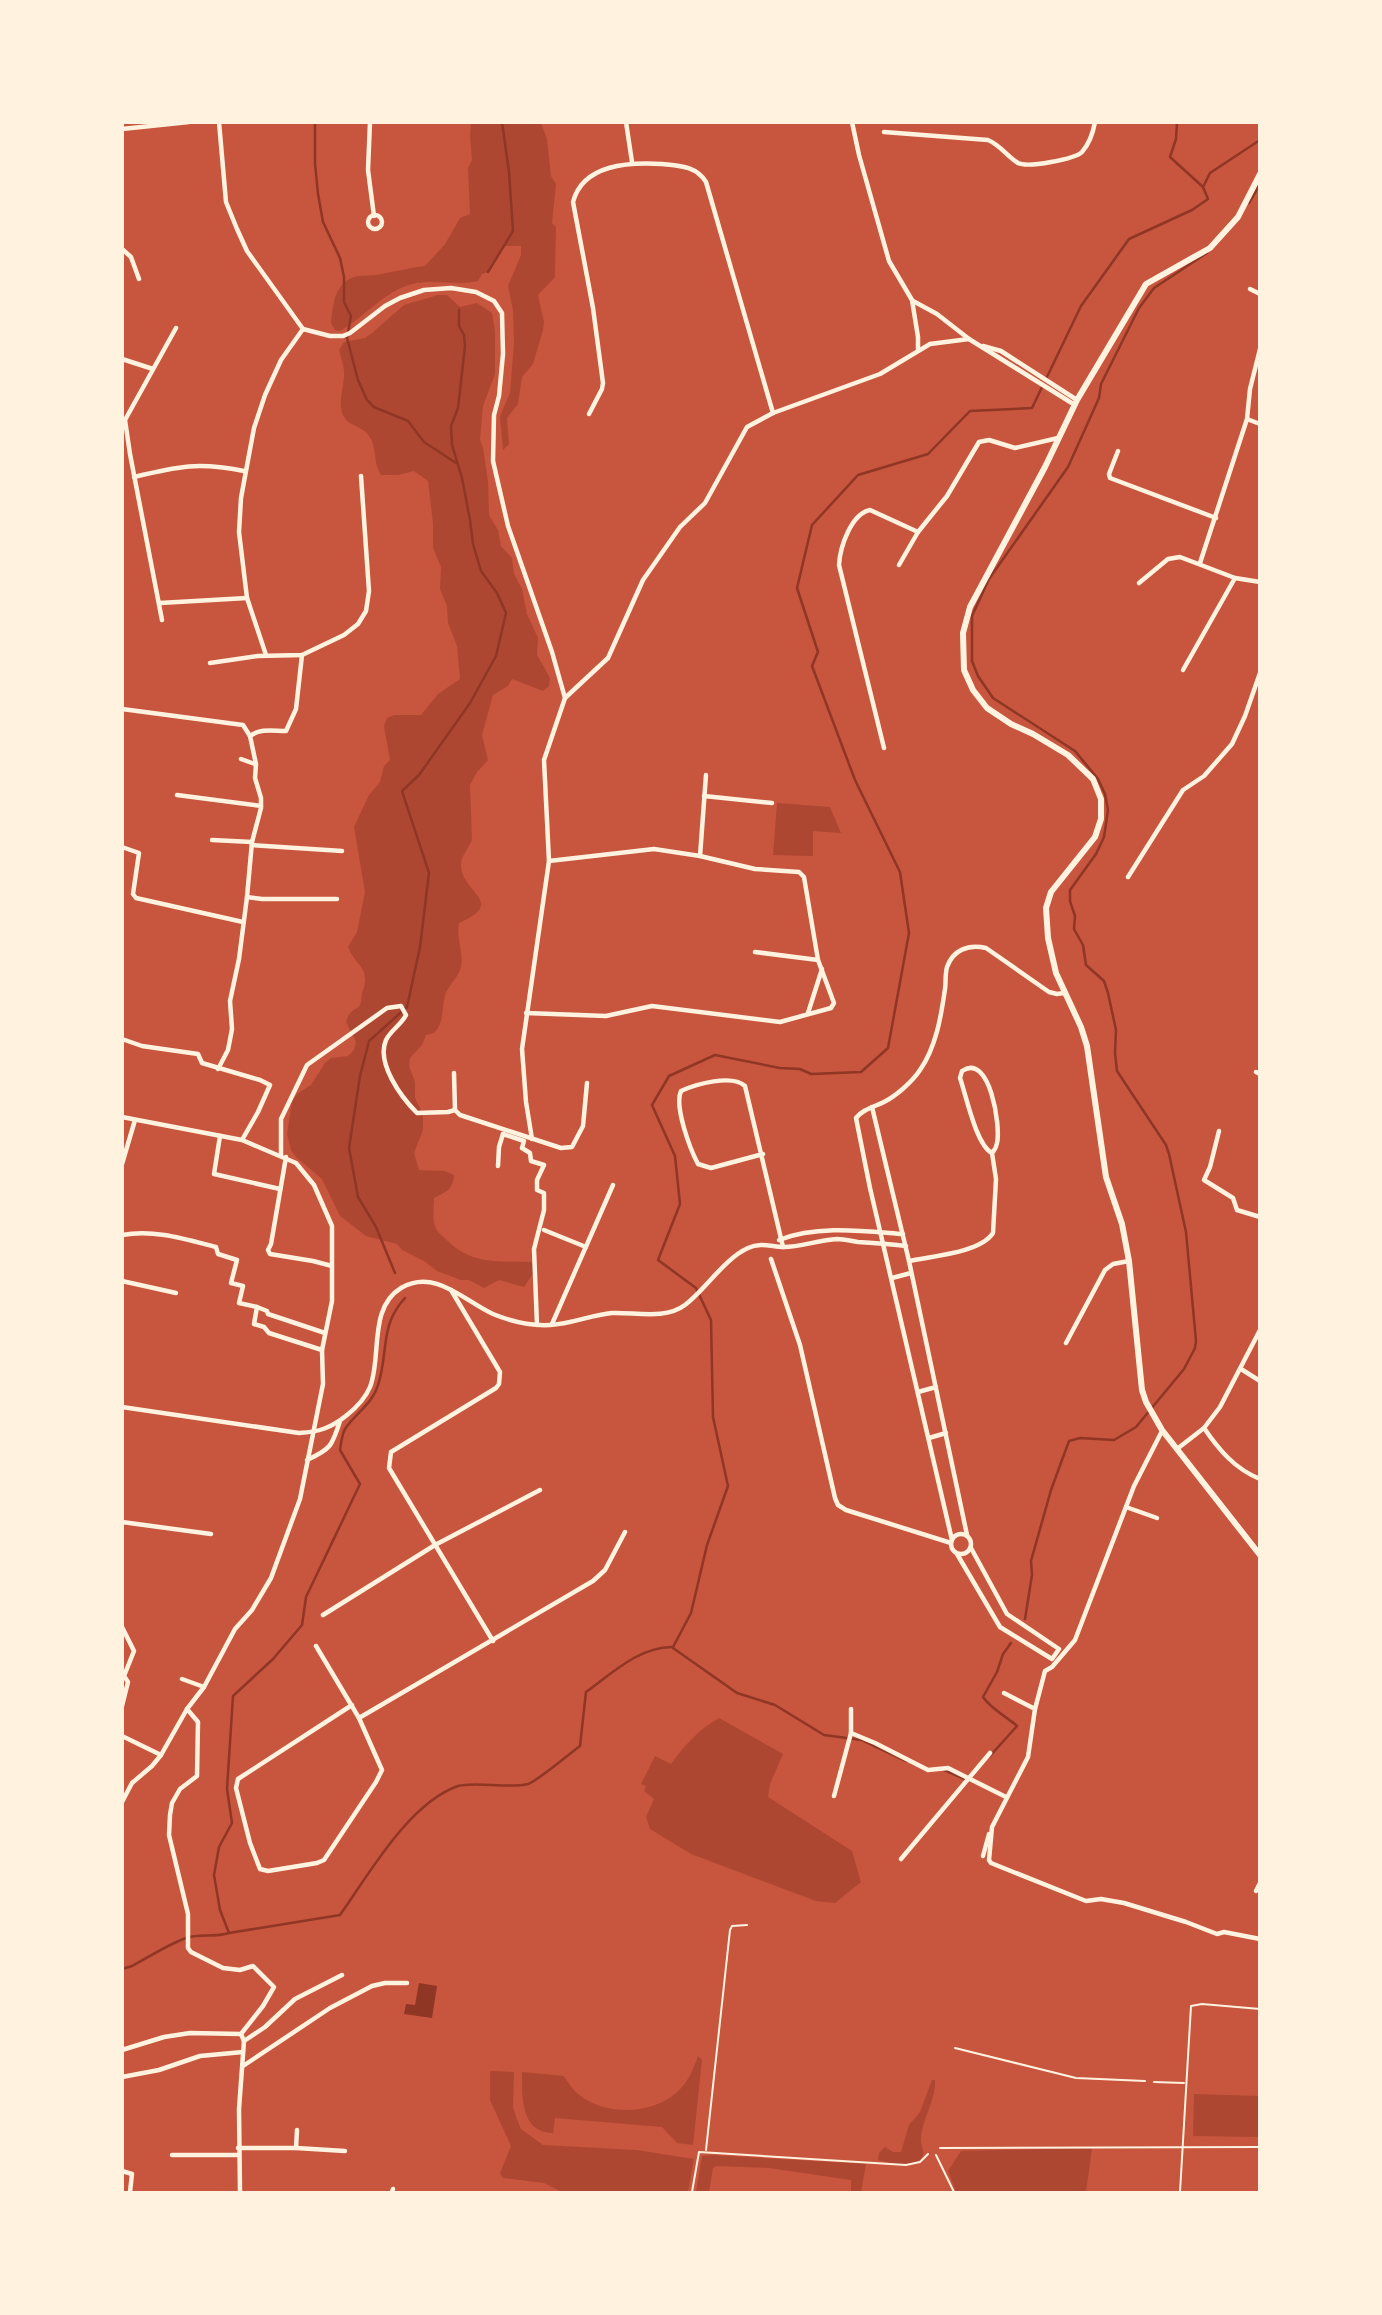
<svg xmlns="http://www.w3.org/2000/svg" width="1382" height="2315" viewBox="0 0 1382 2315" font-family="'Golos Text',sans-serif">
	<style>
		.green { fill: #ae4732 }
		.water { fill: #8f3625 }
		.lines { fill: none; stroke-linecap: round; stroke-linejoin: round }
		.stream { stroke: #8f3625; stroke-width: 2.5 }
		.service { stroke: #fff3e0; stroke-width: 2 }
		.minor { stroke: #fff3e0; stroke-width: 4.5 }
		.secondary { stroke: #fff3e0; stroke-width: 6 }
	</style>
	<rect width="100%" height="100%" fill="#c8553d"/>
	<g class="green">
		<path d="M471 123H541L547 139 551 176 556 184 552 223 556 227 555 277 538 295 544 322 543 330 533 364 522 377 518 404 507 418 509 444 503 450 500 416 510 393 514 343 513 310 508 286 521 255V246H505L491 264 488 272 482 274 478 281C457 286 433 279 412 284 383 292 365 317 340 331L335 330 331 323C333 305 334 284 354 277 361 275 369 276 376 275 393 272 408 268 425 266L445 244 460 218 470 214 468 168 472 160 470 136Z"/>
		<path d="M438 295H447L460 307 477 303 492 313 495 331V374L483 406 480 440 483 448 488 481 489 515 498 530 501 546 512 558 514 574 522 589 527 614 538 638 537 655 550 678 549 686 543 691 512 679 508 686 493 695 482 735 488 760 477 772 470 785 472 840C469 848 460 857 461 866 462 893 507 902 459 923 456 938 464 953 461 967 458 979 447 986 445 996 441 1011 445 1021 434 1033L426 1035 422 1045 410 1058 409 1066 415 1082V1098L423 1114V1130L414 1153 419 1170 445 1171 454 1175C453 1190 446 1192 434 1198 434 1207 432 1218 435 1226 437 1233 444 1237 449 1242 473 1265 500 1261 531 1262L536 1269 524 1287 499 1280 484 1288 469 1280H461L437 1271 424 1261 402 1250 397 1244 366 1236 340 1216 322 1179 296 1157 291 1150 287 1134 292 1101 297 1094 311 1085 325 1063 331 1058 348 1056 354 1050 356 1042 346 1022C350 1008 356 1011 360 1005 362 1001 361 997 362 993 372 968 356 967 348 947L357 932 365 892 354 827 369 795 380 782 384 766 390 760 384 726 387 718 394 715H421L438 694 460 679 457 646 448 623 447 606 440 589 441 567 433 548V523L428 481 414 471 398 475H381C373 462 377 452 371 439 363 424 349 428 343 415 338 402 343 390 344 377 345 368 341 358 339 350L344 342 365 338 372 333 404 305Z"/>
		<path d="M777 803 830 807 841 833 813 831V856L773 855Z"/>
		<path d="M719 1718 783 1754 770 1784 768 1797 852 1851 861 1882 835 1903 816 1901 691 1854 650 1829 646 1817 654 1799 644 1791 646 1786 641 1784 655 1756 671 1764C685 1745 698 1730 719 1718Z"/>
		<path d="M698 2056 702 2060 693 2145 677 2143 662 2127 555 2118 553 2133C520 2133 522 2095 522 2072L564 2076C568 2082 572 2089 578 2094 604 2116 651 2115 676 2093 688 2083 693 2070 698 2056Z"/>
		<path d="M490 2071 514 2072 513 2107 516 2117 521 2129 543 2145 636 2150 694 2159 688 2192H559L558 2190 544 2183 503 2178 500 2173 511 2146 490 2100Z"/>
		<path d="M932 2080H935C936 2100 922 2119 921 2139 920 2146 927 2153 921 2159 912 2168 888 2163 878 2160L879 2153 885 2147 893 2152H901L909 2125 920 2112Z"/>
		<path d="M1194 2094 1259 2096V2137L1193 2136Z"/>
		<path d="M1092 2148 1086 2192H956L948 2171 961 2151Z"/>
		<path d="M711 2155 866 2164 861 2192H851V2180L769 2168 716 2166 713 2168 709 2192H696L702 2156Z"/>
	</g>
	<path class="water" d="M419 1983 437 1986 432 2018 404 2014 406 2004 415 2005Z"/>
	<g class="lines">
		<g class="stream">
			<path d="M315 122V163L318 194 323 222 340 258 344 277V302L351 316 347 338 358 380 367 400 374 407 408 421 424 442 456 463"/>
			<path d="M1177 122 1176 139 1170 157 1203 187"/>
			<path d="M1249 203 1260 184"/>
			<path d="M488 272 513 231 509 172 502 122"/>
			<path d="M1046 379 1081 306 1129 239 1192 210 1208 199 1203 187 1210 173 1260 140"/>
			<path d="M395 1273 376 1227 358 1197 349 1148 360 1076 369 1041 407 1007 420 947 429 873 402 791 419 775 470 703 496 656 506 613 497 593 481 571 473 544 470 520 462 478 452 445 451 426 458 408 465 346 464 335 459 326V310"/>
			<path d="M1025 1619 1032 1575 1031 1561 1051 1490 1069 1441 1080 1438 1114 1440 1136 1427 1184 1369 1195 1348 1196 1341 1186 1232 1169 1154 1166 1145 1117 1071 1115 1053 1116 1030 1108 993 1104 981 1086 965 1083 945 1074 929 1075 916 1070 901V890L1096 854 1104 837 1108 810 1105 794 1098 779 1075 751 993 698 978 676 972 661V616L989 579 1068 467 1099 398 1101 384 1139 308 1154 288 1207 253"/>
			<path d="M673 1648 737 1693 775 1705 824 1735 862 1740 906 1761"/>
			<path d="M990 1756 1017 1726C1007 1717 991 1709 983 1697L997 1672 1003 1654 1011 1643"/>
			<path d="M944 1770 967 1780"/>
			<path d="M229 1933 340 1915C369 1874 409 1803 458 1786 475 1781 509 1789 528 1784 539 1780 569 1754 580 1746L586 1692C611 1674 640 1646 673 1647L691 1613 707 1545 728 1486 713 1417 711 1320 696 1288 658 1260 680 1204 675 1156 652 1105 669 1076 715 1055 780 1068 800 1069 811 1074 861 1072 888 1048 909 933 900 872 855 780 812 666 818 652 797 588 812 525 858 475 928 454 970 411 1032 408 1043 385"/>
			<path d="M122 1969 132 1966C149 1957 167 1945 186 1938 200 1933 214 1938 229 1933L220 1910 214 1875 219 1847 232 1823 227 1789 233 1696 273 1659 302 1625 306 1597 360 1484 340 1450C341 1443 342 1434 345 1429 355 1414 373 1403 378 1385 389 1352 379 1326 405 1298"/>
		</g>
		<g class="service">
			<path d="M955 2048 1076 2078 1145 2081"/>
			<path d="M1154 2082 1184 2083"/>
			<path d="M940 2148 1260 2147"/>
			<path d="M706 2150 730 1930 732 1926 747 1925"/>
			<path d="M936 2155 954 2192"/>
			<path d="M692 2192 699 2152 906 2165 920 2162 928 2154"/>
			<path d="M1180 2192 1191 2006 1202 2004 1260 2009"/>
		</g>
		<g class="minor">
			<path d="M219 122 226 202 237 229 247 251 303 329 330 336H343L350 333 385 306 400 298 424 290 451 288 476 292 494 301 502 313 503 354 499 396 494 415 493 461 508 526 552 652 565 698"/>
			<path d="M370 122 368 170 374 216"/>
			<path d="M626 122 632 162"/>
			<path d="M852 122 859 155 889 261 912 300 918 337V349"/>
			<path d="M122 129 189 122"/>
			<path d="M884 132 988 140C1000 145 1007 156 1018 163 1028 168 1075 159 1082 152 1089 144 1093 133 1095 122"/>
			<circle cx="375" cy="222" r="7"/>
			<path d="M122 249 131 257 139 279"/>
			<path d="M1250 289 1260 294"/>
			<path d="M913 301 937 314 969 339 1075 405"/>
			<path d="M983 346 1001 351 1077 400"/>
			<path d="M122 359 153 369"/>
			<path d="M589 414 602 389 603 383 593 308 573 202C583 164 629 162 662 164 680 166 696 166 706 182L773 413"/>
			<path d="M1247 419 1260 424"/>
			<path d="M1118 451 1109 474 1110 478 1216 518"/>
			<path d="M134 477C180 466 198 462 244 471"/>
			<path d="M1200 563 1247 419 1250 389 1260 349"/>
			<path d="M899 565 918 532"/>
			<path d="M1139 583 1168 559 1180 557 1235 578 1260 582"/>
			<path d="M160 603 247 598"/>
			<path d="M162 620 130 454 125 420 176 328"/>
			<path d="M266 655 247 598 239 532 241 498 254 428 265 395 281 360 303 329"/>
			<path d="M210 663 258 656 302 655 344 635 358 624 366 611 369 591 361 476"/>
			<path d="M1183 670 1235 578"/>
			<path d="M122 709 243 725 250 736 256 764 255 778 261 798V808L252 842 247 897 239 959 230 1001 232 1029 228 1050 218 1069"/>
			<path d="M250 736C261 728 273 731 286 731L296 709 302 655"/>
			<path d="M884 748 839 565C840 547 851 514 870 510L918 532 947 496 979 442 989 440 1015 448 1058 438"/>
			<path d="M241 759 255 764"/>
			<path d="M177 795 261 806"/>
			<path d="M704 796 772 803"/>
			<path d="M212 840 252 842"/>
			<path d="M252 845 342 851"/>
			<path d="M122 847 139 853 133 894 136 898 243 922"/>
			<path d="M700 856 706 775"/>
			<path d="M1128 877 1183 790 1204 776 1232 744 1245 716 1260 673"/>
			<path d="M247 897 262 899H337"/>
			<path d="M755 952 818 960"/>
			<path d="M526 1013 606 1016 652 1006 780 1022 831 1008 834 1003 818 960 804 877 799 872 755 869 700 856 654 849 549 861"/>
			<path d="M808 1013 822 969"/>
			<path d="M122 1039 142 1046 198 1054 202 1063 260 1080 270 1085 258 1112 242 1140 296 1163 314 1185 332 1226V1301L322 1350 323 1384 300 1499 271 1578 252 1610 235 1629 204 1687 187 1709 161 1755 152 1766 132 1783 122 1802"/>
			<path d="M1256 1072 1260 1074"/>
			<path d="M454 1073 455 1110 460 1115 561 1148 572 1147 583 1126 587 1083"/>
			<path d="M872 1107 909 1261 967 1535"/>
			<path d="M122 1117 242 1140"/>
			<path d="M1219 1131 1210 1167 1204 1180 1233 1198 1237 1210 1260 1217"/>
			<path d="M503 1134 524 1141 522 1148 530 1153 531 1161 544 1165 537 1180V1190L544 1193V1210L534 1249 537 1325"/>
			<path d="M220 1136 214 1174 280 1189"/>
			<path d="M532 1139 526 1102 522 1049 549 861 544 760 565 698 608 658 643 580 680 527 705 503 747 427 773 413 880 374 930 344 969 339"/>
			<path d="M763 1154 711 1168 698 1164C690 1149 674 1106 681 1091 696 1084 732 1074 745 1086L783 1247"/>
			<path d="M281 1155V1119L307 1065 387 1008 401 1006 406 1015C401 1025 391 1030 386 1040 376 1063 401 1097 417 1113L448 1112 455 1110"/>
			<path d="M286 1157 271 1244 268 1250 270 1254 313 1261 332 1266"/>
			<path d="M122 1164 135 1120"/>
			<path d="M498 1166 499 1147 503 1134"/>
			<path d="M544 1230 586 1247"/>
			<path d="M122 1235C154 1229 185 1239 216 1247L218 1254 237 1260 231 1283 243 1286 239 1303 257 1307 254 1324 264 1327 269 1333 322 1350"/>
			<path d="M779 1240C818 1225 863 1231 903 1234"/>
			<path d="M771 1259 800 1345 835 1498 838 1505 846 1510 951 1543"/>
			<path d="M909 1261C932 1256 980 1253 993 1233L996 1179 992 1153C976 1145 966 1095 960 1078L962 1071C990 1052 1001 1127 997 1143 996 1149 995 1149 992 1153"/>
			<path d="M892 1278 911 1273"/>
			<path d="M122 1281 176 1293"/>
			<path d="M451 1290 500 1372 499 1384 496 1388 391 1452 389 1468 493 1641"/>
			<path d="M257 1307 267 1311 268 1314 325 1333"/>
			<path d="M552 1324 613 1185"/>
			<path d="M1066 1343 1105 1270 1113 1264 1129 1261"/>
			<path d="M1241 1369 1260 1381"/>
			<path d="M918 1392 936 1387"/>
			<path d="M122 1407 299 1433C319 1432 331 1428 347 1415 357 1407 365 1399 370 1387 382 1357 368 1308 401 1288 435 1268 464 1301 493 1314 510 1321 531 1326 550 1325 571 1324 591 1315 612 1313 635 1312 665 1320 685 1305 706 1289 724 1259 748 1248 761 1242 772 1247 784 1247 800 1247 819 1240 837 1239 844 1239 851 1241 858 1242 874 1243 890 1244 906 1246"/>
			<path d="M1204 1428C1219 1450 1235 1469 1260 1479"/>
			<path d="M1162 1431 1134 1486 1075 1640 1052 1667 1045 1671 1035 1709 1028 1757 992 1827 989 1860 991 1863 1086 1901 1101 1899 1124 1903 1186 1922 1217 1934 1224 1932 1260 1939"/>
			<path d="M929 1438 946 1433"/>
			<path d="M1177 1449 1204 1428 1220 1407 1260 1330"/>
			<path d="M307 1460C331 1449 332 1446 340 1421"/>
			<path d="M1126 1507 1157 1518"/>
			<path d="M122 1522 211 1534"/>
			<circle cx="961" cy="1544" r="10"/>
			<path d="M952 1540 870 1188 856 1118C863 1109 874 1107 884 1102 896 1096 912 1082 920 1070 936 1047 941 1017 945 989 946 982 945 974 947 967 953 950 968 944 986 948L1049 992 1057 994 1064 993"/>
			<path d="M957 1554 1000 1627 1052 1659 1059 1649 1007 1614 971 1548"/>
			<path d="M323 1615 435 1545 540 1490"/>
			<path d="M122 1627 134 1651 124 1676 128 1682 122 1706"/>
			<path d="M316 1646 359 1718 382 1770 376 1782 324 1860 317 1863 268 1871 260 1869 250 1843 236 1788 238 1779 352 1705"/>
			<path d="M182 1679 204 1687"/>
			<path d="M1004 1693 1035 1709"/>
			<path d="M187 1709 198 1722 197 1776 180 1789 172 1803 170 1815 169 1835 188 1914V1948L191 1952 223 1968 240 1970 253 1966 274 1987 263 2006 241 2034"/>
			<path d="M359 1718 593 1581 605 1570 625 1532"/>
			<path d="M851 1733 875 1743 928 1770 948 1768 1006 1797"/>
			<path d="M122 1736 161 1755"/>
			<path d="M834 1796 851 1733V1709"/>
			<path d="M983 1856 989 1834"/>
			<path d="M901 1859 990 1753"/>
			<path d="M1256 1891 1260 1883"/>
			<path d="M244 2041 265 2027 295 1999 342 1975"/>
			<path d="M122 2050 164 2037 190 2033 241 2034"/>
			<path d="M243 2066 330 2008 372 1986 385 1983H407"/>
			<path d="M122 2077 159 2070 200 2056 243 2052"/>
			<path d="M238 2148H296L297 2130"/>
			<path d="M296 2148 345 2151"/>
			<path d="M172 2155H239"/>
			<path d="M122 2171 132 2174 130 2192"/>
			<path d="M240 2192 239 2109 244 2041 241 2034"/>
			<path d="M392 2192 393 2189"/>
		</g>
		<path class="secondary" d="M1260 174 1238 217 1210 248 1146 284 1077 400 1045 467 970 607 963 633 964 670 973 690 987 708 1011 724 1033 734 1068 755 1093 779 1101 799V819L1095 837 1051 892 1046 908 1048 938 1056 973 1081 1027 1087 1046 1106 1177 1122 1224 1129 1261 1142 1390 1146 1402 1162 1430 1260 1555"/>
	</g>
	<rect width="1382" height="2315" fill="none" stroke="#fff3e0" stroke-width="248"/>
</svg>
